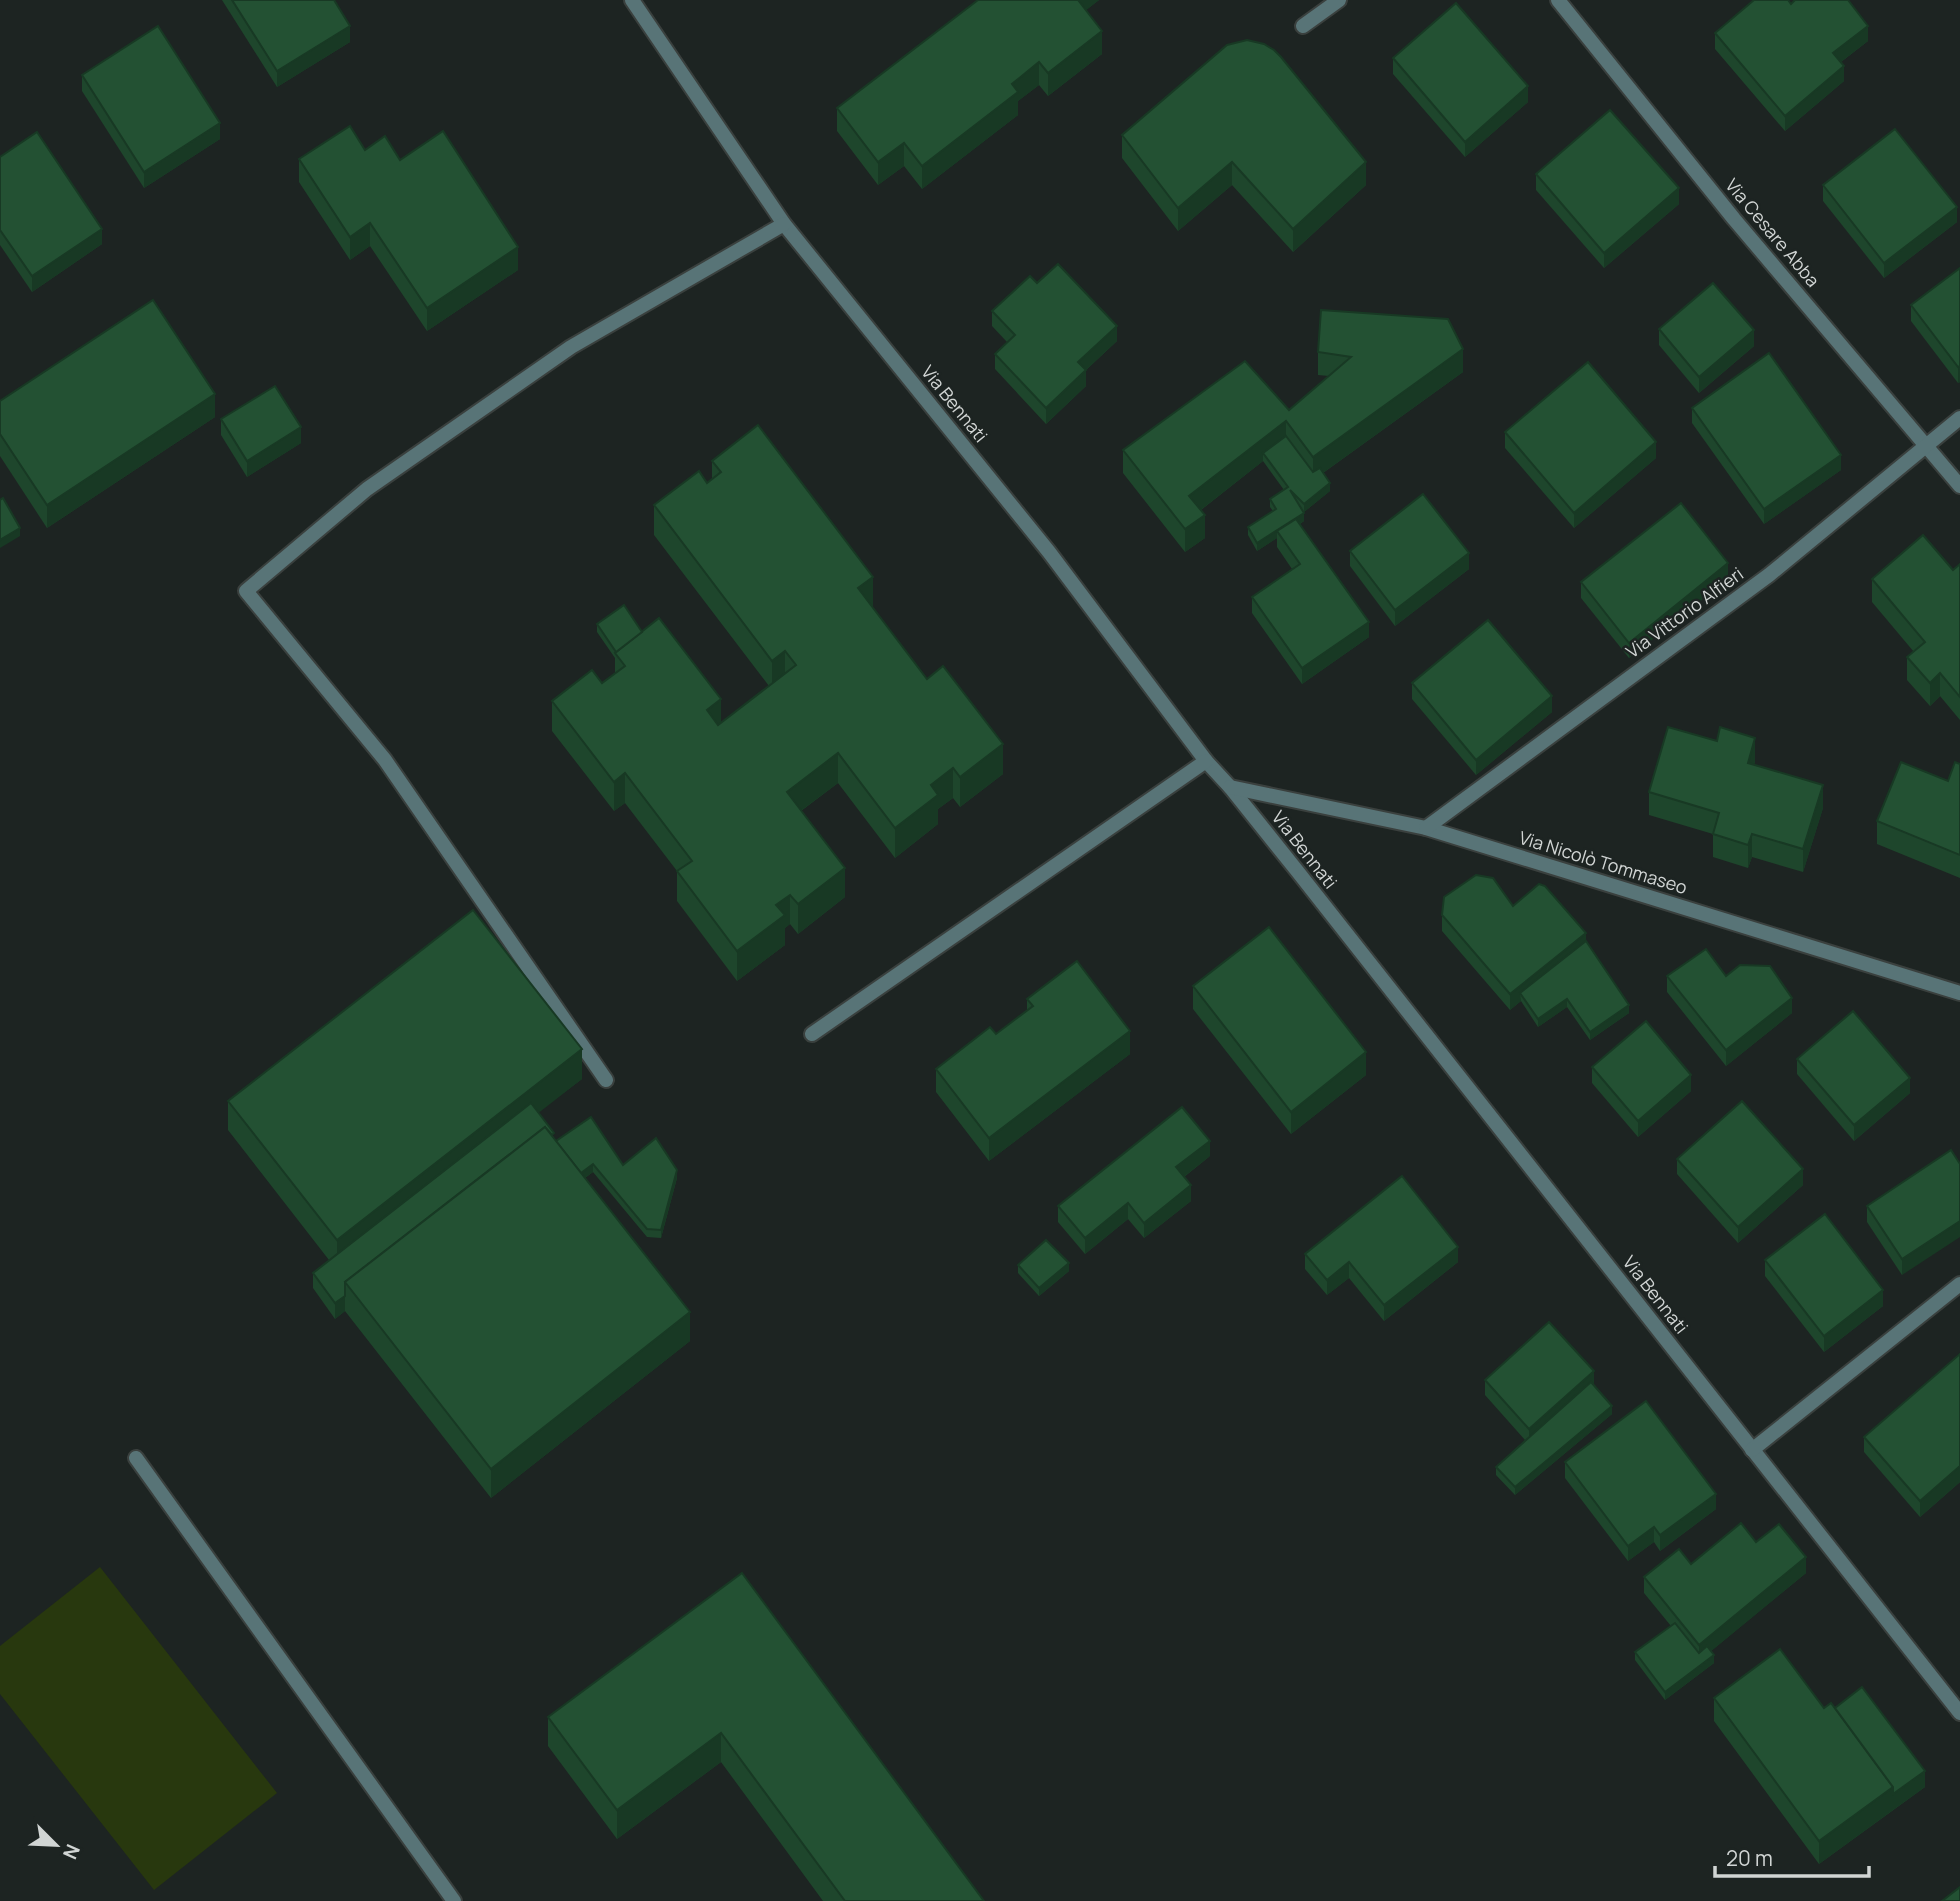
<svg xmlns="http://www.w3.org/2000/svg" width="1960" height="1901" viewBox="0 0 1960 1901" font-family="Manrope,sans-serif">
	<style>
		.pitch { fill: #28380e }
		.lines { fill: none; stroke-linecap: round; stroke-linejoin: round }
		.minor-casing { stroke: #3a403e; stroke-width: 18 }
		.minor { stroke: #587477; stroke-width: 14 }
		.wall { fill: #1e462c }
		.shaded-wall { fill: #183924 }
		.building { fill: #235133; stroke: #183924; stroke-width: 2 }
		.labels { text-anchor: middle; stroke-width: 5; stroke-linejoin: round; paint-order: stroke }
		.street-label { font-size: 18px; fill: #d1d5d4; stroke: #1d2422 }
	</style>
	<rect width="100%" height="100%" fill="#1d2422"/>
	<path class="pitch" d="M100 1567 277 1793 154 1890 0 1694V1646Z"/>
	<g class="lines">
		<g class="minor-casing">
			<g id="minor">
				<path d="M632 0 784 224 1049 552 1206 761 1230 787 1298 872 1960 1713"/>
				<path d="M1558 0 1734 219 1960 486"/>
				<path d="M1303 26 1339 0"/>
				<path d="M1230 787 1426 828 1960 993"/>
				<path d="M1426 828 1769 575 1960 418"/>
				<path d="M812 1034 1206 761"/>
				<path d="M606 1080 385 760 246 591 367 489 571 347 784 224"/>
				<path d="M1752 1450 1960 1284"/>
				<path d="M136 1458 454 1901"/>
			</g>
		</g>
		<use href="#minor" class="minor"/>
	</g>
	<g class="wall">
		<path d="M222 0H334L350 42 277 87Z"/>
		<path d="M978 0H1099L1086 10 1102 54 1048 96 1039 85 1018 101V115L922 189 904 166 878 185 837 131V108Z"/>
		<path d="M1791 4 1868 41 1841 62 1844 81 1785 131 1715 49V33Z"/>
		<path d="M1393 58 1528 102 1465 157 1393 74Z"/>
		<path d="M82 75 220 139 144 188 82 91Z"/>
		<path d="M1122 135 1366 185 1293 252 1232 185 1178 231 1122 158Z"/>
		<path d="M365 150 400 160 518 270 427 331 370 246 350 260 299 182V159Z"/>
		<path d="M0 157 102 244 32 292 0 245Z"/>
		<path d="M1536 174 1679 204 1604 268 1536 190Z"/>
		<path d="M1823 185 1957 222 1884 278 1823 201Z"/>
		<path d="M1960 268V382L1958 383 1911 321V305Z"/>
		<path d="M1037 283 1117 341 1086 370V386L1046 424 995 369V354L1007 342 992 326V311Z"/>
		<path d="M1659 329 1754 346 1699 393 1659 345Z"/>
		<path d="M1318 352 1463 372 1323 473 1330 491 1304 512V521L1300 524 1369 637 1302 684 1252 613V597L1292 569 1277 547V538L1257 551 1248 535V527L1273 511 1270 507V499L1284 490 1263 461 1201 510 1205 538 1185 552 1123 473V450L1289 410 1329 376 1318 375Z"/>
		<path d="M0 401 215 417 47 528 0 456Z"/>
		<path d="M1692 408 1841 470 1764 524 1692 423Z"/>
		<path d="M221 419 301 443 247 477 221 435Z"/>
		<path d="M1505 432 1656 458 1574 528 1505 448Z"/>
		<path d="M712 461 873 606 872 607 927 679 1003 774 960 807 953 798 938 809V824L895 858 838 783 801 811 845 897 798 934 790 924 785 928V945L737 981 677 901V871L625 803 614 811 552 731V701L602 683 615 674V658L597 632V624L642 632 721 723 769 686 654 535V505L707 483 712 479Z"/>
		<path d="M1350 551 1469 569 1395 626 1350 566Z"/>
		<path d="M1960 564V720L1940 696 1930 706 1907 680V657L1914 652 1872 602V579L1953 570Z"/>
		<path d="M1728 579 1629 658 1581 598V582Z"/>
		<path d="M1412 683 1552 712 1476 775 1412 699Z"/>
		<path d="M1755 761 1754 765 1823 808 1803 872 1752 857 1748 868 1713 857V834L1649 815V792Z"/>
		<path d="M1960 764V878L1877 844V821L1948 781Z"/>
		<path d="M1513 906 1586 941 1629 1013 1590 1040 1567 1007 1538 1027 1521 1001 1510 1010 1442 931V915Z"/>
		<path d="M1667 976H1726L1792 1013 1726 1066 1667 992Z"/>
		<path d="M1193 986 1366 1075 1291 1134 1193 1009Z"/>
		<path d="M1027 999 1130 1054 989 1161 936 1092V1069L996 1034 1027 1010Z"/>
		<path d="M1797 1059 1910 1093 1854 1141 1797 1074Z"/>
		<path d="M1592 1067 1691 1091 1638 1137 1592 1083Z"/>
		<path d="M582 1079 538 1112 556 1141 623 1165 677 1178 661 1238 647 1237 593 1172 585 1178 690 1341 491 1498 345 1311 335 1319 313 1288V1273L329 1260 228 1130V1101Z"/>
		<path d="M1210 1156 1184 1177 1191 1201 1144 1238 1128 1219 1085 1254 1058 1222V1206Z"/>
		<path d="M1677 1159 1803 1185 1738 1243 1677 1174Z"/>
		<path d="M1960 1164 1902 1275 1867 1222V1206Z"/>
		<path d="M1305 1254 1458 1262 1384 1321 1349 1278 1327 1295 1305 1269Z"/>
		<path d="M1765 1260 1883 1306 1824 1352 1765 1276Z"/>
		<path d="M1018 1265 1069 1271 1039 1296 1018 1273Z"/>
		<path d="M1960 1354V1482L1920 1517 1864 1452V1437Z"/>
		<path d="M1485 1380 1594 1385 1612 1414 1515 1495 1496 1475V1467L1525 1440 1485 1395Z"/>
		<path d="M1565 1462 1716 1509 1660 1551 1654 1542 1628 1561 1565 1478Z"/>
		<path d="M1756 1542 1806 1573 1711 1651 1714 1663 1665 1700 1635 1660V1652L1671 1626 1644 1593V1577L1691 1564Z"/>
		<path d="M742 1573 984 1901H823L721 1762 617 1839 548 1746V1717Z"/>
		<path d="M1714 1698 1824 1708H1835L1925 1787 1819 1864 1714 1721Z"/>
	</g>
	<g class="shaded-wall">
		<path d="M1075 0H1099L1075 19Z"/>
		<path d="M350 26V42L277 87V71Z"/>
		<path d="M1868 26V41L1833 68V53Z"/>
		<path d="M1102 31V54L1048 96V73Z"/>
		<path d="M1039 62V85L1018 101V115L922 189V166L1012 84Z"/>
		<path d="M1844 66V81L1785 131V116Z"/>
		<path d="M1528 86V102L1465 157V142Z"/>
		<path d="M220 123V139L144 188V172Z"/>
		<path d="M904 143V166L878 185V162Z"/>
		<path d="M1232 162V185L1178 231V208Z"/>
		<path d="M1366 162V185L1293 252V229Z"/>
		<path d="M1679 188V204L1604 268V253Z"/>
		<path d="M1957 207V222L1884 278V263Z"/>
		<path d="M370 223V246L350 260V237Z"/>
		<path d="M102 229V244L32 292V276Z"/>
		<path d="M518 247V270L427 331V308Z"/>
		<path d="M1117 326V341L1086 370V386L1046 424V408L1078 362Z"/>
		<path d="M1754 330V346L1699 393V377Z"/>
		<path d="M1463 349V372L1313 480V457Z"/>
		<path d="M1960 366V382L1958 383V367Z"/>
		<path d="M215 394V417L47 528V505Z"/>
		<path d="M1286 421V444L1263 453V461L1189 519V496Z"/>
		<path d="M301 427V443L247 477V461Z"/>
		<path d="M1656 442V458L1574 528V513Z"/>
		<path d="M1841 455V470L1764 524V509Z"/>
		<path d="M1330 483V491L1304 512V504Z"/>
		<path d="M1304 513V521L1280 536 1277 531V538L1257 551V543Z"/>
		<path d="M1205 515V538L1185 552V529Z"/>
		<path d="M20 528V536L0 548V540Z"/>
		<path d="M1469 553V569L1395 626V610Z"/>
		<path d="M1728 563V579L1629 658V643Z"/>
		<path d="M873 577V606L858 618V588Z"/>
		<path d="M1369 622V637L1302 684V668Z"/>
		<path d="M785 651V681L772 691V661Z"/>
		<path d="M1940 673V696L1930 706V683Z"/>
		<path d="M1552 696V712L1476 775V760Z"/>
		<path d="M721 699V729L707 710Z"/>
		<path d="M1755 738V761L1748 786V763Z"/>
		<path d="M1003 744V774L960 807V777Z"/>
		<path d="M838 753V783L787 821V792Z"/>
		<path d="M953 768V798L938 809V824L895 858V828L931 785Z"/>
		<path d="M625 773V803L614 811V782Z"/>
		<path d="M1823 785V808L1803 872V849Z"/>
		<path d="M1752 834V857L1748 868V845Z"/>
		<path d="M845 868V897L798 934V904Z"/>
		<path d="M790 895V924L785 928V945L737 981V951L776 905Z"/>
		<path d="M1586 933V949L1520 993 1521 1001 1510 1010V994Z"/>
		<path d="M1792 998V1013L1726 1066V1050Z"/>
		<path d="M1567 999V1007L1538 1027V1019Z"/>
		<path d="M1629 1005V1013L1590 1040V1032Z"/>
		<path d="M1130 1031V1054L989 1161V1138Z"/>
		<path d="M582 1049V1079L337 1270V1240Z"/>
		<path d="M1366 1052V1075L1291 1134V1112Z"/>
		<path d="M1691 1075V1091L1638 1137V1121Z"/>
		<path d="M1910 1078V1093L1854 1141V1125Z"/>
		<path d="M1210 1141V1156L1176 1183V1167Z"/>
		<path d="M593 1164V1172L570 1188V1180Z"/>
		<path d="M1803 1169V1185L1738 1243V1227Z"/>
		<path d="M677 1170V1178L661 1238V1230Z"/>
		<path d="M1191 1185V1201L1144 1238V1223Z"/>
		<path d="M1128 1203V1219L1085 1254V1238Z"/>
		<path d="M1960 1221V1237L1902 1275V1259Z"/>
		<path d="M1458 1247V1262L1384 1321V1305Z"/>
		<path d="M1349 1262V1278L1327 1295V1280Z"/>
		<path d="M1069 1263V1271L1039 1296V1288Z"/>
		<path d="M1883 1290V1306L1824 1352V1336Z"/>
		<path d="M345 1296V1311L335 1319V1303Z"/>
		<path d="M690 1312V1341L491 1498V1469Z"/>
		<path d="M1594 1371V1387L1529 1445V1429Z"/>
		<path d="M1612 1406V1414L1515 1495V1487Z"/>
		<path d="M1960 1466V1482L1920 1517V1501Z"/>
		<path d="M1716 1494V1509L1660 1551V1535Z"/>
		<path d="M1654 1527V1542L1628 1561V1546Z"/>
		<path d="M1806 1557V1573L1699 1661V1645Z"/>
		<path d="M1714 1655V1663L1665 1700V1692Z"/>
		<path d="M721 1733V1762L617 1839V1810Z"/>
		<path d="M1925 1771V1787L1893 1810V1794Z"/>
		<path d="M1893 1787V1810L1819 1864V1841Z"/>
	</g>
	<g class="building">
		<path d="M232 0H334L350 26 277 71Z"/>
		<path d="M978 0H1078L1102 31 1048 73 1039 62 1012 84 1018 92 922 166 904 143 878 162 837 108Z"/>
		<path d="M1754 0H1788L1791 4 1795 0H1848L1868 26 1833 53 1844 66 1785 116 1715 33Z"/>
		<path d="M1456 3 1528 86 1465 142 1393 58Z"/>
		<path d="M158 26 220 123 144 172 82 75Z"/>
		<path d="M1247 40 1264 44 1274 50 1281 57 1366 162 1293 229 1232 162 1178 208 1122 135 1227 45Z"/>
		<path d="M1610 110 1679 188 1604 253 1536 174Z"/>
		<path d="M350 126 365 150 385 136 400 160 443 131 518 247 427 308 370 223 350 237 299 159Z"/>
		<path d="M1895 129 1957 207 1884 263 1823 185Z"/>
		<path d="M37 132 102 229 32 276 0 230V157Z"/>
		<path d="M1058 264 1117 326 1078 362 1086 370 1046 408 995 354 1015 335 992 311 1030 276 1037 283Z"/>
		<path d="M1960 268V366L1958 367 1911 305Z"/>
		<path d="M1713 283 1754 330 1699 377 1659 329Z"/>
		<path d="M153 300 215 394 47 505 0 434V401Z"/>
		<path d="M1321 310 1448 319 1463 349 1313 457 1286 421 1189 496 1205 515 1185 529 1123 450 1245 361 1289 410 1351 357 1318 352Z"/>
		<path d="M1769 353 1841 455 1764 509 1692 408Z"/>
		<path d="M1588 362 1656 442 1574 513 1505 432Z"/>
		<path d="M275 386 301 427 247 461 221 419Z"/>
		<path d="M758 425 873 577 858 588 927 679 943 666 1003 744 960 777 953 768 931 785 938 795 895 828 838 753 787 792 845 868 798 904 790 895 776 905 785 915 737 951 677 871 692 861 625 773 614 782 552 701 592 670 602 683 625 666 615 653 659 618 721 699 707 710 718 725 796 665 785 651 772 661 654 505 699 471 707 483 721 472 712 461Z"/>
		<path d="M1286 436 1313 472 1320 468 1330 483 1304 504 1290 490 1304 513 1257 543 1248 527 1276 509 1270 499 1288 487 1263 453Z"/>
		<path d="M1423 494 1469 553 1395 610 1350 551Z"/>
		<path d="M3 498 20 528 0 540V500Z"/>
		<path d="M1681 503 1728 563 1629 643 1581 582Z"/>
		<path d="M1296 519 1369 622 1302 668 1252 597 1300 564 1277 531Z"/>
		<path d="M1923 535 1953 570 1960 564V697L1940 673 1930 683 1907 657 1925 642 1872 579Z"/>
		<path d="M624 605 642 632 616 652 597 624Z"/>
		<path d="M1488 620 1552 696 1476 760 1412 683Z"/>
		<path d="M1668 727 1717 741 1720 727 1755 738 1748 763 1823 785 1803 849 1752 834 1748 845 1713 834 1719 813 1649 792Z"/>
		<path d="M1901 762 1948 781 1955 762 1960 764V855L1877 821Z"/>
		<path d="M1476 875 1493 878 1513 906 1539 884 1545 886 1586 933 1510 994 1442 915 1444 897Z"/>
		<path d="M473 910 582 1049 337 1240 228 1101Z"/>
		<path d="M1269 927 1366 1052 1291 1112 1193 986Z"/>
		<path d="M1586 941 1629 1005 1590 1032 1567 999 1538 1019 1520 993Z"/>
		<path d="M1706 949 1726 976 1740 965 1770 966 1792 998 1726 1050 1667 976Z"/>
		<path d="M1077 961 1130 1031 989 1138 936 1069 990 1027 996 1034 1033 1006 1027 999Z"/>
		<path d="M1853 1011 1910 1078 1854 1125 1797 1059Z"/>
		<path d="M1646 1021 1691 1075 1638 1121 1592 1067Z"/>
		<path d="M1742 1101 1803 1169 1738 1227 1677 1159Z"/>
		<path d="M531 1103 554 1133 552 1135 545 1127 345 1282V1296L335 1303 313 1273Z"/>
		<path d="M1182 1107 1210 1141 1176 1167 1191 1185 1144 1223 1128 1203 1085 1238 1058 1206Z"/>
		<path d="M591 1117 623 1165 656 1138 677 1170 661 1230 647 1229 593 1164 581 1173 556 1141Z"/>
		<path d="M545 1127 690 1312 491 1469 345 1282Z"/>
		<path d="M1951 1150 1960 1164V1221L1902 1259 1867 1206Z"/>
		<path d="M1402 1176 1458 1247 1384 1305 1349 1262 1327 1280 1305 1254Z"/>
		<path d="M1825 1214 1883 1290 1824 1336 1765 1260Z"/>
		<path d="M1046 1240 1069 1263 1039 1288 1018 1265Z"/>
		<path d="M1549 1322 1594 1371 1529 1429 1485 1380Z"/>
		<path d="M1960 1354V1466L1920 1501 1864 1437Z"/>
		<path d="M1591 1382 1612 1406 1515 1487 1496 1467Z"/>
		<path d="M1646 1401 1716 1494 1660 1535 1654 1527 1628 1546 1565 1462Z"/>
		<path d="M1741 1523 1756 1542 1779 1524 1806 1557 1699 1645 1644 1577 1679 1549 1691 1564Z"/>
		<path d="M742 1573 984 1901H845L721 1733 617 1810 548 1717Z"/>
		<path d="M1675 1623 1699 1653 1707 1646 1714 1655 1665 1692 1635 1652Z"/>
		<path d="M1780 1649 1824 1708 1831 1703 1893 1787 1819 1841 1714 1698Z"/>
		<path d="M1862 1687 1925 1771 1893 1794V1787L1835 1708Z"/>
		<path d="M1960 1887V1901H1942Z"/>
	</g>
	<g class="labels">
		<g class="street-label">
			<text transform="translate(1772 233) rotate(50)" y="6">Via Cesare Abba</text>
			<text transform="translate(954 404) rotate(51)" y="6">Via Bennati</text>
			<text transform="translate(1685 613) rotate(-36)" y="6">Via Vittorio Alfieri</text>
			<text transform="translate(1304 850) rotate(52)" y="6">Via Bennati</text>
			<text transform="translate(1603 863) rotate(17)" y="6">Via Nicolò Tommaseo</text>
			<text transform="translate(1655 1295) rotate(52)" y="6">Via Bennati</text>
		</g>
	</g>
	<g transform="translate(56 1845) rotate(114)" stroke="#1d2422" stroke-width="5" paint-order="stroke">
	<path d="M0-5L12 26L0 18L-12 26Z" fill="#d1d5d4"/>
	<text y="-10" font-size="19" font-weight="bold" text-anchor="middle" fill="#d1d5d4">N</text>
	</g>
	<path d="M1715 1866v10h154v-10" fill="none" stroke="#d1d5d4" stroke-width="3.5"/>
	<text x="1726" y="1866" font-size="21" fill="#d1d5d4" stroke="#1d2422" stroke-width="5" paint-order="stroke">20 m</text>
</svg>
